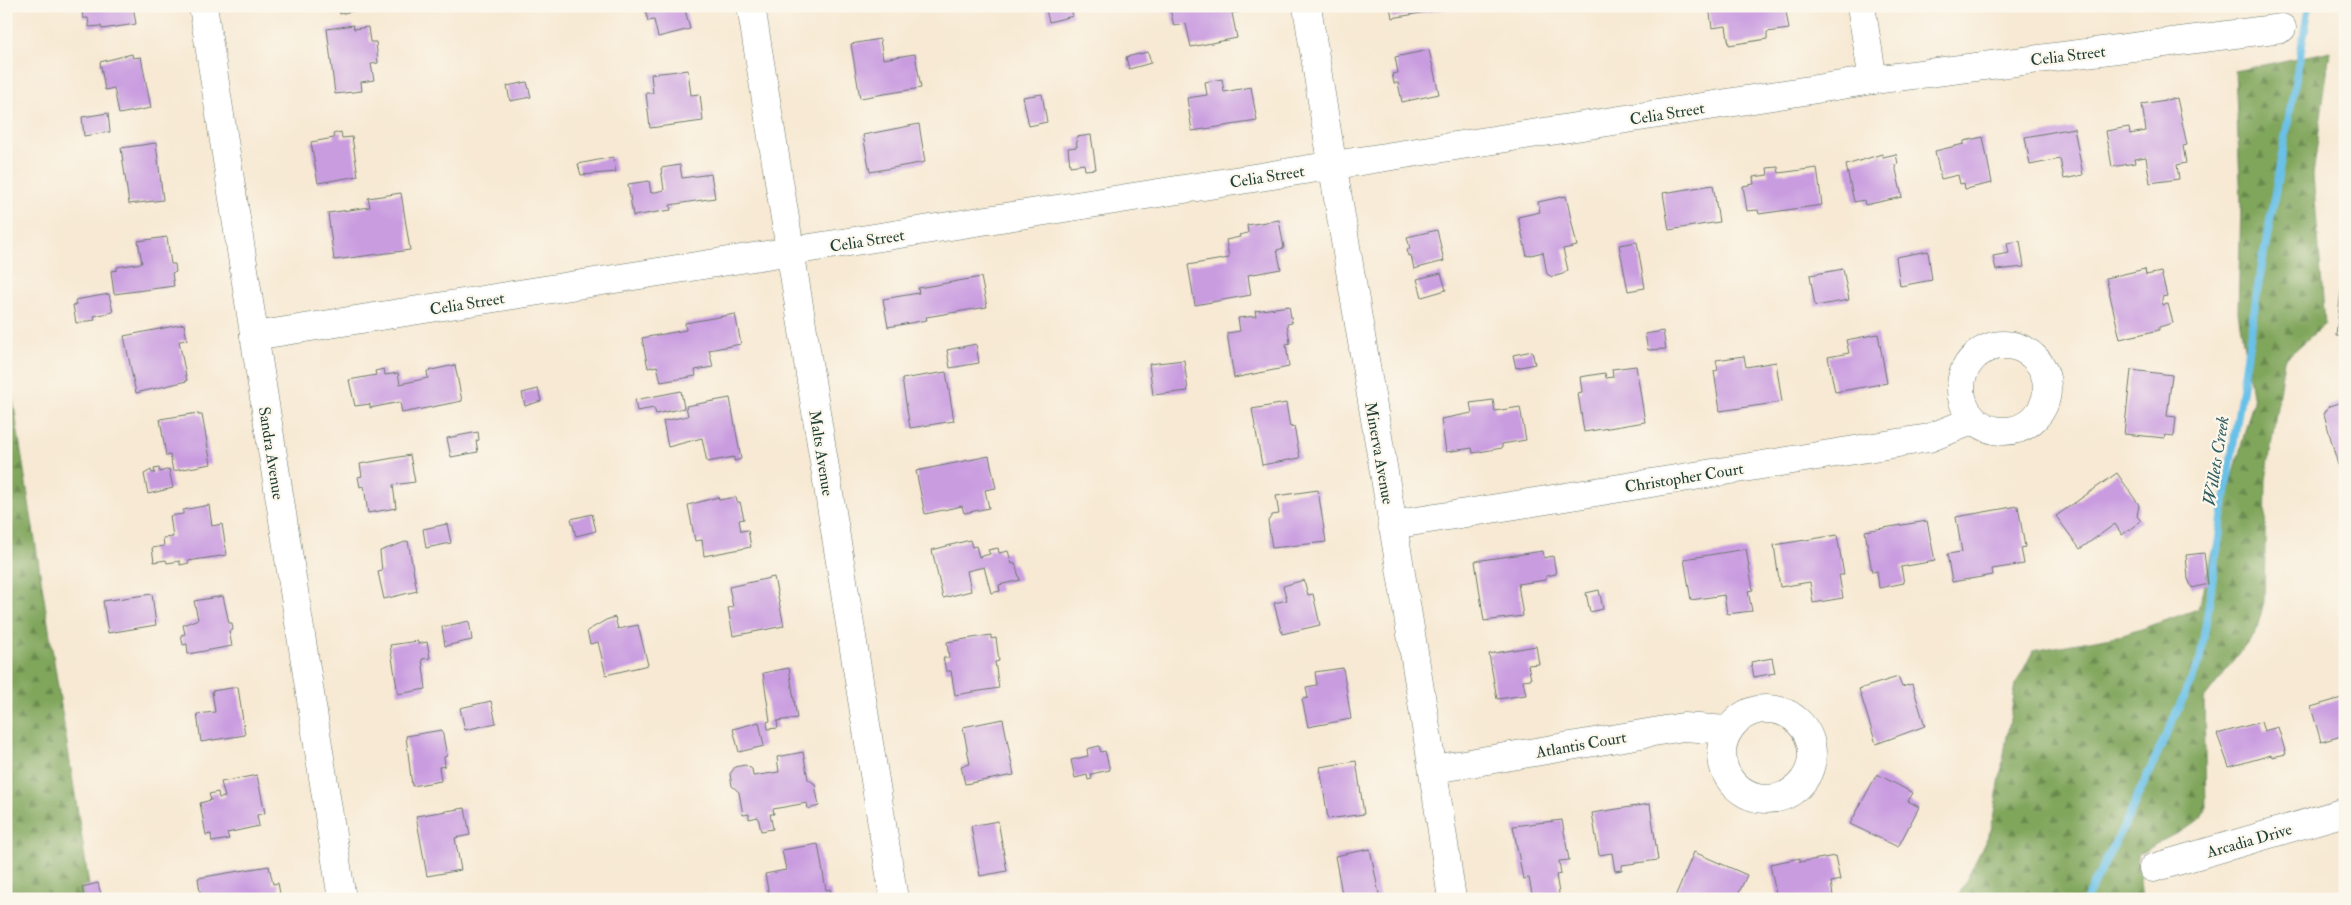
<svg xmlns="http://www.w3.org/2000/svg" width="2351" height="905" viewBox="0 0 2351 905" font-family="'IM FELL Double Pica',serif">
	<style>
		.forest { fill: url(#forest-firs); stroke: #507248 }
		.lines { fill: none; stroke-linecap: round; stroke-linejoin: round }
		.stream { stroke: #6bc1e8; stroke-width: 8 }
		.building { fill: #c99ce0 }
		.street-casing { stroke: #6b796c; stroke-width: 29 }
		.street { stroke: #fff; stroke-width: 28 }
		.labels { text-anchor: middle; stroke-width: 4.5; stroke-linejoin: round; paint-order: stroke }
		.street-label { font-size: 16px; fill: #1f3d34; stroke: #fbf7ec }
		.water-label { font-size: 18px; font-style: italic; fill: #325e61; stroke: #fbf7ec }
	</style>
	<defs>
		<pattern id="forest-firs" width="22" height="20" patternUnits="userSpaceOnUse" patternTransform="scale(1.25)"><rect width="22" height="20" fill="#80a65c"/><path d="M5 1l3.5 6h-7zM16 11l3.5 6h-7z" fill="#68884d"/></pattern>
	</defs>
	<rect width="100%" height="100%" fill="#fbf7ec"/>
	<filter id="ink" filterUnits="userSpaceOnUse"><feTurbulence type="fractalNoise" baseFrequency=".02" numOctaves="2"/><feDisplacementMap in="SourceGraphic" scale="10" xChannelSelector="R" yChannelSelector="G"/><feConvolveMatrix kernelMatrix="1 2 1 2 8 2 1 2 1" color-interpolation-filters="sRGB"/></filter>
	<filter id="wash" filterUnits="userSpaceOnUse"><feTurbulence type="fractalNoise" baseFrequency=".0096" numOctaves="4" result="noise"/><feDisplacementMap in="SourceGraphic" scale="20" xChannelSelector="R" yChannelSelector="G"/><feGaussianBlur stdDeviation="1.12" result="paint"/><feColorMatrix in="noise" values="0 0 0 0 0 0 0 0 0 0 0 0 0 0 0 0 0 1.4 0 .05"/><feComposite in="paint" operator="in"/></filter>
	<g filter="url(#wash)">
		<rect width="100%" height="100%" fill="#f7e9d3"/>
		<g class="forest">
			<path d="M2330 51 2313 175 2325 324 2284 360 2266 480 2264 602 2256 632 2204 699 2206 809 2198 822 2137 854 2142 899H1957L1991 830 2016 684 2033 651 2123 635 2198 609 2253 401 2238 312 2241 203 2235 71Z"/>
			<path d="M6 356 82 839 91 899H6Z"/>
		</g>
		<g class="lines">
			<path class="stream" d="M2086 899 2125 824 2200 661 2257 292 2309 6"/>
		</g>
		<g id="blocks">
			<g class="building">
				<path d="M85 6H133L136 24 102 29 101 26 89 27 88 18H83L82 10H86Z"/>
				<path d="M338 6H364V8L340 14Z"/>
				<path d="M650 6H684L690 29 658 37 654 20 648 21 645 8Z"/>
				<path d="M1045 6H1070L1073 16 1049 22Z"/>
				<path d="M1163 6H1242L1243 11 1232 13 1237 38 1191 47 1186 24 1174 26 1170 9 1164 10Z"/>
				<path d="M1390 6H1456V7L1392 18Z"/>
				<path d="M1709 6H1785L1789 29 1767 32V39L1729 45 1726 26 1712 28Z"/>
				<path d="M353 25 354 29 368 27 370 42H376L378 63 371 64 374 80 361 82 362 91 335 94 327 29Z"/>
				<path d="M880 39 883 59 915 54 921 88 860 98 851 44Z"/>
				<path d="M1429 50 1439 94 1402 102 1398 83H1394L1392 74 1398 73 1395 57Z"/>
				<path d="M1148 52 1151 63 1129 69 1126 57Z"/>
				<path d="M132 54 133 58 141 57 151 108 119 114 114 88 105 90 100 62Z"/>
				<path d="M688 70 691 95 700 94 703 121 650 128 646 93H653L651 74Z"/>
				<path d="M1222 79 1224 92 1251 87 1257 121 1192 131 1187 98 1207 95 1205 82Z"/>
				<path d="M527 82 531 97 510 101 507 86Z"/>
				<path d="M1042 94 1047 122 1029 126 1023 97Z"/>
				<path d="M2177 98 2187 145 2183 146 2186 163 2177 165 2179 179 2150 183 2146 157 2134 159 2135 163 2112 167 2106 131 2129 127 2130 134 2146 131 2142 104Z"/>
				<path d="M108 113 110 132 84 136 82 117Z"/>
				<path d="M919 124 925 162 870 172 863 135Z"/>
				<path d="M2074 128 2083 175 2064 179 2060 159 2030 165 2025 137Z"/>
				<path d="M341 132 342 138 352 137 358 176 318 183 311 142 334 138 333 134Z"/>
				<path d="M1091 135 1096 169 1085 170 1084 164 1070 166 1068 148 1077 147 1076 137Z"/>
				<path d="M1983 137 1992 183 1965 189 1964 183 1960 184 1958 175 1941 179 1935 151 1964 144V141Z"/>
				<path d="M156 143 163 200 129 204 121 148Z"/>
				<path d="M1882 154 1883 157 1896 154 1898 164 1895 165 1902 197 1865 205 1864 200 1854 202 1846 165Z"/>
				<path d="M613 157 616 172 581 175 578 164Z"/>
				<path d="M680 165 682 178 711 174 715 198 670 205 671 210 633 216 628 184 649 181 651 193 664 190 661 168Z"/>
				<path d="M1778 167 1779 173 1817 168 1822 205 1759 214 1758 210 1747 211 1743 186 1754 184 1753 177 1768 175 1767 168Z"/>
				<path d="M1713 185 1719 222 1669 230 1663 193Z"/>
				<path d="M401 193 410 250 334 260 328 213 370 207 368 198Z"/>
				<path d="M1566 196 1577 246 1563 249 1568 270 1563 274 1552 277 1547 274 1543 252 1527 256 1518 217 1540 212 1538 202Z"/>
				<path d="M1279 220 1284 248 1277 250 1281 269 1248 275 1251 295 1195 305 1188 265 1229 258 1226 240 1240 237 1239 235 1248 233 1247 225Z"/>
				<path d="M1437 230 1444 261 1414 269 1411 255 1408 256 1407 249H1410L1407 237Z"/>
				<path d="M167 237 171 264H175L176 272 172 273 174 286 114 294 111 271 117 270V267L142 263 138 241Z"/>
				<path d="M2020 241 2024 267 1996 270 1993 256 2009 253 2007 243Z"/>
				<path d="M1637 242 1645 288 1628 291 1619 245Z"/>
				<path d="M1928 251 1932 280 1900 286 1896 257Z"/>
				<path d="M1843 269 1849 300 1815 306 1810 275Z"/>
				<path d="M2145 269 2146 275 2161 272 2167 296 2162 297 2163 305 2168 304 2173 323 2159 327V330L2120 339 2106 278Z"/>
				<path d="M1441 273 1446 290 1422 297 1417 279Z"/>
				<path d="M981 277 987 307 926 317 927 320 888 327 883 299 919 293 918 288Z"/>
				<path d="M2342 280H2345V336H2336Z"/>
				<path d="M109 294 113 312 94 316 95 320 76 323 73 305H76L75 300Z"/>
				<path d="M1289 306 1292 323 1287 324 1290 343 1286 344 1289 367 1234 378 1227 333 1240 331 1238 318 1256 316 1255 311Z"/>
				<path d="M735 314 741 344 709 350 713 367 695 370 696 376 661 382 657 366 648 368 642 338 686 330 685 323Z"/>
				<path d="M184 324 187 340 179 341 187 381 136 393 124 336Z"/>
				<path d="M1663 331 1666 349 1648 350 1645 334Z"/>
				<path d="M1878 334 1887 383 1835 392 1828 357 1849 353 1846 340Z"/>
				<path d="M976 344 979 363 950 368 947 350Z"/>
				<path d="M1532 351 1535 364 1516 368 1513 355Z"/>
				<path d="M1744 356 1746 367 1776 362 1782 402 1720 411 1714 371 1718 370 1716 360Z"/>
				<path d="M1184 360 1188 391 1153 395 1149 364Z"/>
				<path d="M455 365 462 401 402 413 400 402 370 408V404L355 406 349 380 376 375 375 371 384 369 385 375 398 373 400 384 428 378 427 371Z"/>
				<path d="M1636 366 1645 422 1584 432 1578 393 1582 392 1580 377 1605 373 1606 378 1613 377 1612 369Z"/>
				<path d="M2131 370 2172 375 2167 416 2176 417 2174 436 2166 435 2165 438 2124 434Z"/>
				<path d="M946 372 954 421 910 428 902 379Z"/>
				<path d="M538 389 541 401 525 406 522 393Z"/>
				<path d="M681 391 684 408 656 414 654 408 637 411 635 400Z"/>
				<path d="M730 398 741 459 734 461V457L707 462 702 438 668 447 663 421 688 416 686 406Z"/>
				<path d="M1493 400 1495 411 1520 407 1526 440 1502 444V448L1473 453 1472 448 1446 452 1441 419 1472 413 1470 403Z"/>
				<path d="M2345 401V475L2341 476 2324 414 2329 406Z"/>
				<path d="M1286 403 1290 427 1294 426 1300 458 1262 465 1252 409Z"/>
				<path d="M198 413V415H202L211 464 173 471 170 455 166 456 160 419Z"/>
				<path d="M478 432 479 440 476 441 478 452 451 457 447 438Z"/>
				<path d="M410 455 415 482 393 485 396 508 368 513 364 486 360 487 358 477 362 476 360 464Z"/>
				<path d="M989 456 996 488 985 490 989 508 964 513 962 506 925 514 916 471Z"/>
				<path d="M159 468 160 472 169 469 173 488 148 494 144 474 151 470 152 473H155L154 469Z"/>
				<path d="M2117 473 2139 505 2137 516 2141 521 2122 535 2115 524 2080 549 2056 516Z"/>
				<path d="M1318 490 1326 542 1272 548 1268 521 1272 515 1279 514 1276 496Z"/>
				<path d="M718 497 719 500 736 497 737 502H740L744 519 739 520 741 531 748 530 751 547 704 556 702 540 695 541 688 505Z"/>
				<path d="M209 505 212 526 222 524 227 555 188 561 189 563 180 565V561L167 563 166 560 154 562 152 548 164 546 163 538 173 537 170 516 183 514V510Z"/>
				<path d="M2018 506 2025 547 2021 548 2024 564 1992 569 1993 575 1952 582 1947 554 1962 552 1956 517Z"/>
				<path d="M592 514 596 531 576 536 571 519Z"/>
				<path d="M1927 521 1935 561 1901 567 1904 583 1879 588 1877 571 1872 572 1865 531Z"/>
				<path d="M447 524 451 543 426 548 423 529Z"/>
				<path d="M1837 535 1844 575H1839L1843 598 1813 603 1810 582 1780 587 1774 545Z"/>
				<path d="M970 540 972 547 976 546 979 557 990 554 988 550 998 548 999 553 1008 551 1012 564 1015 563 1020 580 999 585 1000 591 991 593 984 567 967 571 971 591 943 598 932 550Z"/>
				<path d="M408 541 417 591 384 599 378 572 382 571 380 551Z"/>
				<path d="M1746 549 1753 590 1748 591 1752 611 1727 614 1724 595 1691 600 1684 559Z"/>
				<path d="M1543 551 1544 558 1553 556 1556 574 1546 576V580L1518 584 1523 616 1484 621 1475 561Z"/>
				<path d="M2204 553 2208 584 2192 588 2188 579 2186 555Z"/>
				<path d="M774 577 784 626 733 636 728 608 733 607 729 587Z"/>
				<path d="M1304 580 1308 595 1313 594 1320 625 1282 634 1274 603 1287 600 1283 586Z"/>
				<path d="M1599 590 1603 609 1590 612 1586 593Z"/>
				<path d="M152 594 156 625 108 633 103 601Z"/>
				<path d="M223 596 229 623H232L233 630 229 631 232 646 188 654 187 644 183 645 181 635 185 634 183 625 198 619 194 601Z"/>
				<path d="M615 617 618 629 638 625 648 665 606 675 598 642 590 644 587 631 606 620Z"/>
				<path d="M469 621 472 640 445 646 442 627Z"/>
				<path d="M991 635V639L996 638 999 661 995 662 999 688 955 695 951 671H946L943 658H949L947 642Z"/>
				<path d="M418 641V644L427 642 430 658 422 659 426 689 398 694 390 645Z"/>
				<path d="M1536 646 1539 664 1528 665 1531 679 1523 680 1526 695 1497 699 1489 654Z"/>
				<path d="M1772 658 1775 673 1754 677 1751 662Z"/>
				<path d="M789 668 797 718 777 721 778 728 768 729 767 722 770 721 763 673Z"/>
				<path d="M1343 668 1351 719 1308 727 1302 699 1308 698 1306 687 1317 685 1315 672Z"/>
				<path d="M1898 677 1902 687 1912 684 1925 726 1876 744 1859 689Z"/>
				<path d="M238 687 245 735 201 742 197 714 215 712 212 691Z"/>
				<path d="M2345 697V735L2321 742 2311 707Z"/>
				<path d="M491 701 496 723 465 730 460 708Z"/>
				<path d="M1003 719 1014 775 965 784 961 766 970 764 963 727Z"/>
				<path d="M759 722 764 746 739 752 733 729Z"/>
				<path d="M2261 722 2264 731 2278 727 2286 754 2272 757 2271 755 2229 767 2217 734Z"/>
				<path d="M442 730 447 756 444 757 445 766 439 767 441 781 412 786 406 736Z"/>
				<path d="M1099 746 1101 752 1105 751 1110 770 1091 774 1092 779 1088 780 1087 775 1075 778 1071 760 1088 756 1087 749Z"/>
				<path d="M803 752 808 779 815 784 819 806 808 809 807 803 773 809 774 814H770L773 829 761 831 758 817 749 819V814L743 815 739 792 732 786 730 774 735 767 745 765 752 769 753 776 779 772 777 757Z"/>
				<path d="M1356 761 1364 814 1328 819 1320 767Z"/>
				<path d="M1877 774 1913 793 1908 801 1919 807 1898 847 1850 824Z"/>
				<path d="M257 775 265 813 257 815 259 826 227 833 229 839 212 842 211 834 206 835 200 803 211 800 209 794 218 792 219 798 225 797 221 782Z"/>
				<path d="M1650 804 1658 860 1622 865V870L1615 871 1612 853 1599 855 1592 813Z"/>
				<path d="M465 808 470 835 455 838 461 870 427 876 416 816Z"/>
				<path d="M1562 820 1569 860 1559 861 1561 874 1556 875 1559 893 1556 897 1533 899 1529 878 1523 879 1513 826Z"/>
				<path d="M998 821 1007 871 980 876 971 826Z"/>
				<path d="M818 844 826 890 830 889 832 899H750L769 895 765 874 786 870 782 850Z"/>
				<path d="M1370 849 1380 899H1343L1335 856Z"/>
				<path d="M1694 852 1747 875 1736 899H1674Z"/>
				<path d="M1835 856 1840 880 1831 882 1833 896 1825 899H1777L1770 864 1800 858V862Z"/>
				<path d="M269 866 273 884 278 883 281 899H201L198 878Z"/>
				<path d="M98 883 102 899H84L82 887Z"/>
			</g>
		</g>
	</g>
	<g filter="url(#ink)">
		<use href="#blocks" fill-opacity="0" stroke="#6b796c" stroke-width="1"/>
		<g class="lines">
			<g class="street-casing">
				<g id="street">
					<path d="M203 6 342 899"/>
					<path d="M751 6 894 899"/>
					<path d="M1307 6C1353 304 1409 600 1452 899"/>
					<path d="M1861 6 1873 80"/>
					<path d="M254 336 1873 80 2282 28"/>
					<circle cx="2004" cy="388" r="43"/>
					<path d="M1392 525 1929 438 1974 420"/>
					<circle cx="1767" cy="754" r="45"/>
					<path d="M1434 769 1683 727 1729 730"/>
					<path d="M2153 868 2345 812"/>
				</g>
			</g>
			<use href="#street" class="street"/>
		</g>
	</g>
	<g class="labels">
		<g class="street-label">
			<text transform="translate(2068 55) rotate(-7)" y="6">Celia Street</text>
			<text transform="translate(1667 113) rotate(-9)" y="6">Celia Street</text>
			<text transform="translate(1267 176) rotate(-9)" y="6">Celia Street</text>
			<text transform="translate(867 240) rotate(-9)" y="6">Celia Street</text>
			<text transform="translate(467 303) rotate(-9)" y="6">Celia Street</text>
			<text transform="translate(272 453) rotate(81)" y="6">Sandra Avenue</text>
			<text transform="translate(822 453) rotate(81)" y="6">Malts Avenue</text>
			<text transform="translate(1380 453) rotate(80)" y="6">Minerva Avenue</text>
			<text transform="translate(1684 477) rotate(-9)" y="6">Christopher Court</text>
			<text transform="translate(1581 744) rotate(-10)" y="6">Atlantis Court</text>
			<text transform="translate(2249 840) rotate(-16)" y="6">Arcadia Drive</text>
		</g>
		<g class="water-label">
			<text transform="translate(2216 461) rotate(-81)" y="6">Willets Creek</text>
		</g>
	</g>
	<rect width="2351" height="905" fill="none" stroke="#fbf7ec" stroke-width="25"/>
</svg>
